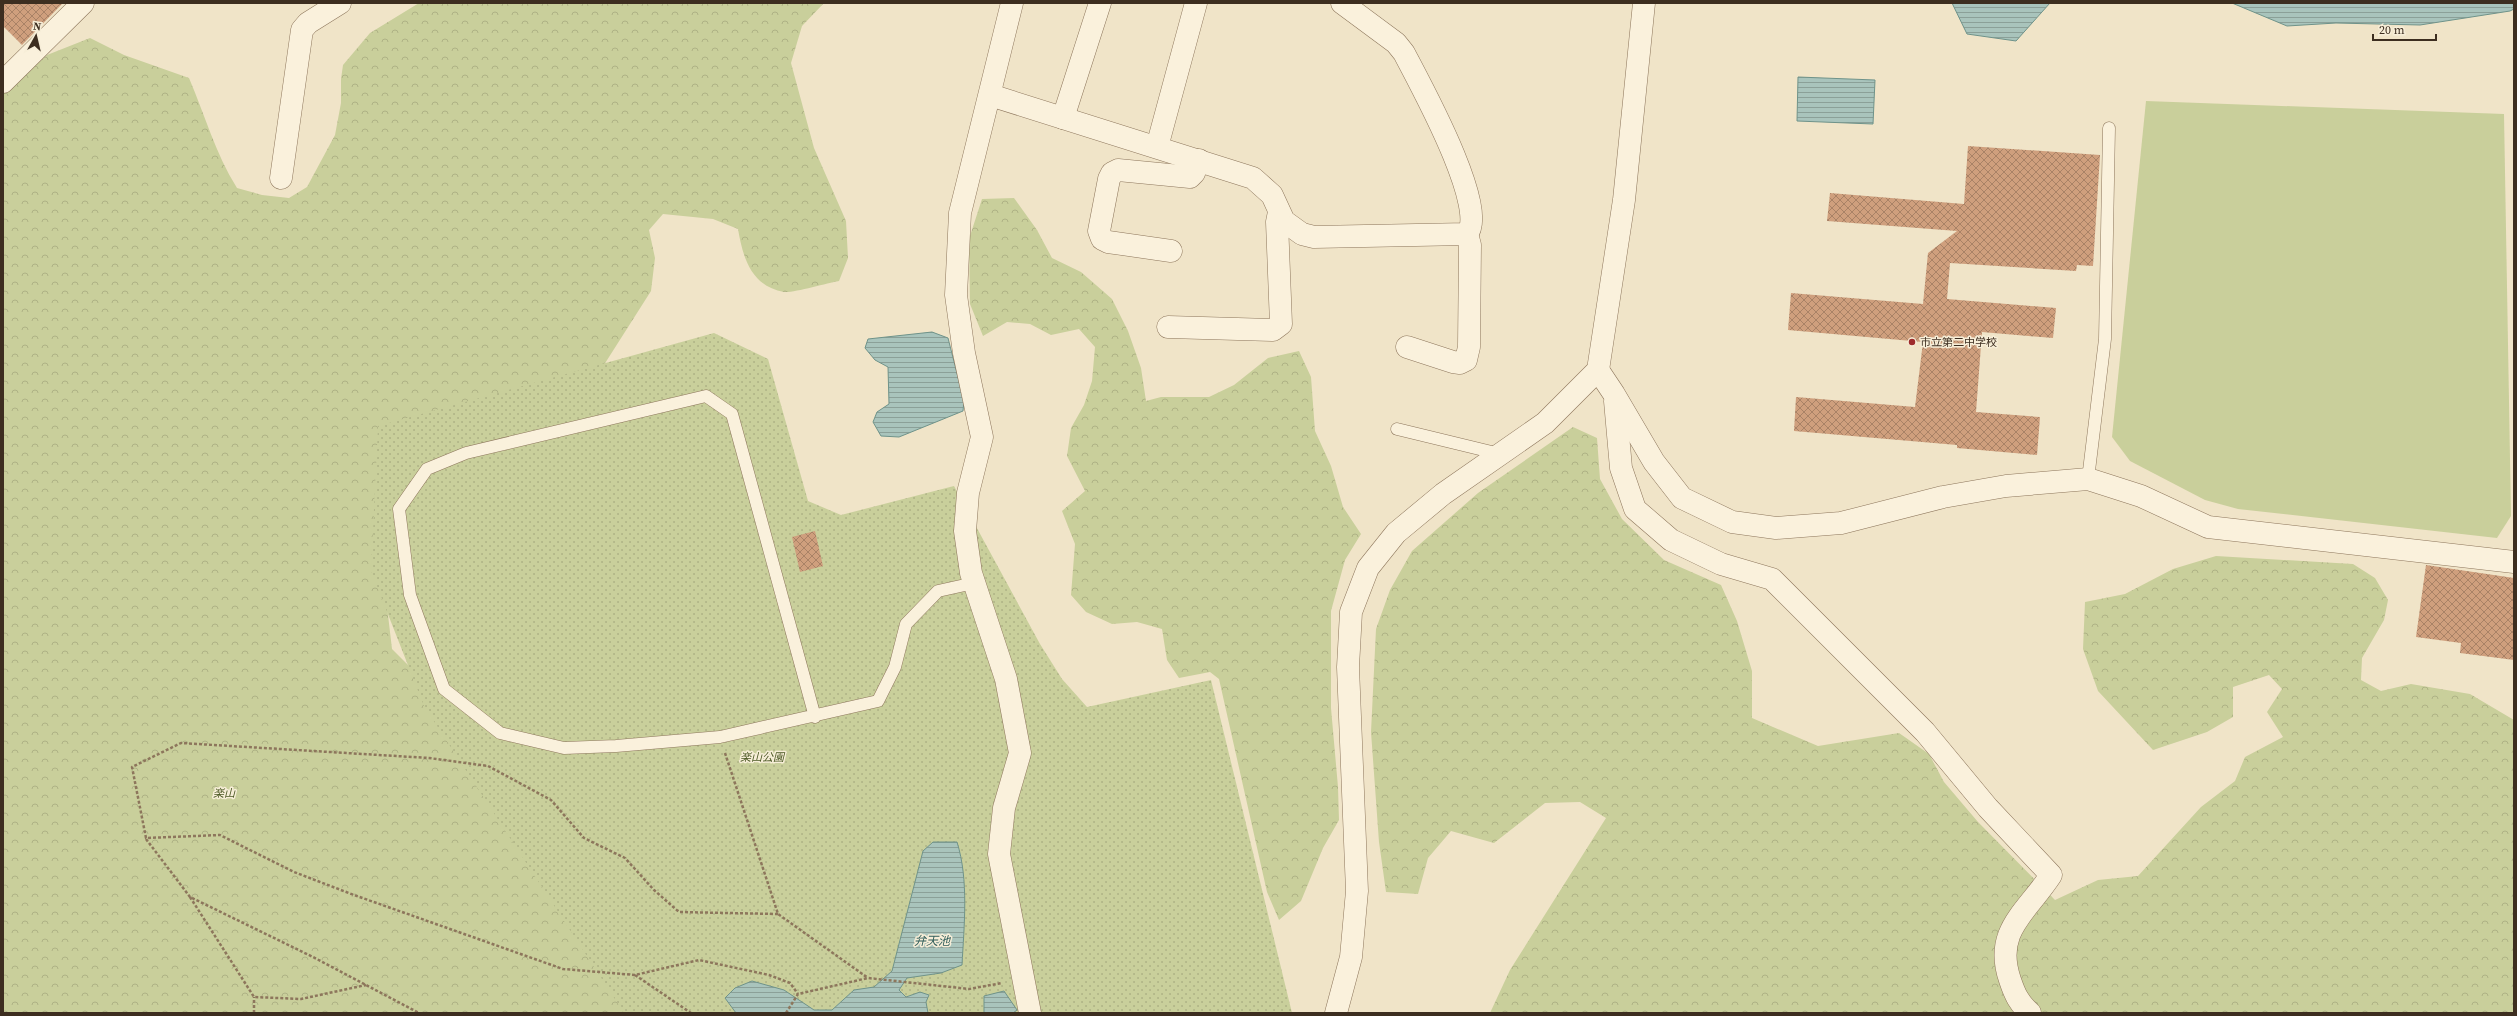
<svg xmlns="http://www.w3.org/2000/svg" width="2517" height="1016" viewBox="0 0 2517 1016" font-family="'Source Serif 4','Noto Sans JP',serif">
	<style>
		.green { fill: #c9cf9b }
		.forest { fill: url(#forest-crowns) }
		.park { fill: url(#park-dots) }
		.water { fill: url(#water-rules); stroke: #6f938a }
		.building { fill: url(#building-cross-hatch) }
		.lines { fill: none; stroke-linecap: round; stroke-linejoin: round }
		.service-casing { stroke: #8d765c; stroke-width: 13 }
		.minor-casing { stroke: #8d765c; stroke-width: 23 }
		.tertiary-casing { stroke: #8d765c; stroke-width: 23 }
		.path { stroke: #8d765c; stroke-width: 2.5; stroke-dasharray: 3 2; stroke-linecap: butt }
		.service { stroke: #faf1dc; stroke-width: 12 }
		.minor { stroke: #faf1dc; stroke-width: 22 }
		.tertiary { stroke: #faf1dc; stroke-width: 22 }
		.poi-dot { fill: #9e2a2b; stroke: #f7eed8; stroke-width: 1.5 }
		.labels { text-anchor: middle; stroke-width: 3; stroke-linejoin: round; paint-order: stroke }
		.poi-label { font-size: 11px; fill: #3d2e20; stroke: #f7eed8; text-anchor: start }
		.park-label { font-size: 11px; font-style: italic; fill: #4d5a26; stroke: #f7eed8 }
		.water-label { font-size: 12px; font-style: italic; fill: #2f5d5a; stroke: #f7eed8 }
	</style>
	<defs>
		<pattern id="forest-crowns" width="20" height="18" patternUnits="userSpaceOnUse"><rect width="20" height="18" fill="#c9cf9b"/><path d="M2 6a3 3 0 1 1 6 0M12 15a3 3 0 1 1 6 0" fill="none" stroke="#aeb285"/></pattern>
		<pattern id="park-dots" width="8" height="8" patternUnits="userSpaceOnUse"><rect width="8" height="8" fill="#c9cf9b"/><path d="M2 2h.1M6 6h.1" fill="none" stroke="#aeb285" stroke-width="1.8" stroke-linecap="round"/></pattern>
		<pattern id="water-rules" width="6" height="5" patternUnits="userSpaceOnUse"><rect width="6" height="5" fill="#a9c4bc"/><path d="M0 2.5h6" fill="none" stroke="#8ba098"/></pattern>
		<pattern id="building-cross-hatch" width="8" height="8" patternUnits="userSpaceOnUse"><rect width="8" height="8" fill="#cf9f7d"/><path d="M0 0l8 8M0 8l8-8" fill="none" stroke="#a98266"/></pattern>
	</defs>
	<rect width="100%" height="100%" fill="#f0e4c8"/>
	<path class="green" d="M2146 101 2504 114 2511 516 2497 538 2238 509 2205 500 2130 461 2112 437Z"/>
	<g class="forest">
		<path d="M419 3H824L802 26 791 63 814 148 846 221 848 258 839 281C827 283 794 293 784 292 751 286 743 258 738 229L713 219 663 214 649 230 655 258 651 291 595 379 380 547 392 649 449 706 718 1013H3V93L47 55 90 38 124 55 189 78C205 115 215 153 237 188L262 195 289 198 307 187 335 135 341 103V79L343 65 370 33Z"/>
		<path d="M1014 198 1037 230 1052 258 1081 272 1112 299 1128 331 1141 368 1146 401 1161 397H1209L1234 385 1268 358 1299 351 1311 377 1315 431 1331 466 1343 507 1361 534 1345 560 1331 611V708L1338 787 1339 820 1323 848 1301 901 1279 920 1267 892 1219 679 1210 672 1179 678 1167 660 1162 629 1137 622 1112 624 1086 612 1071 595 1075 544 1062 511 1085 491 1067 456 1071 428 1084 405 1092 381 1095 347 1079 329 1051 335 1030 324 1007 322 983 336 970 304 969 239 982 199Z"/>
		<path d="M1573 427 1597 438 1600 479 1622 519 1664 560 1721 585 1737 621 1752 671V718L1818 746 1899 733 1929 754 1944 782 1978 822 2055 900 2098 880 2138 876 2201 807 2235 781 2245 757 2283 737 2267 712 2282 689 2269 675 2233 687V717L2207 732 2153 750 2098 691 2083 649 2085 602 2125 594 2173 569 2216 556 2353 564 2375 578 2388 600 2384 620 2362 658 2361 680 2381 691 2411 684 2470 694 2514 720V1013H1490L1510 970 1606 818 1580 802 1545 803 1494 843 1451 831 1428 858 1418 894 1386 892 1379 842 1371 732 1376 629 1390 590 1412 551 1478 493Z"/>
	</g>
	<path class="park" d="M714 333 768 359 808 501 841 515 954 486 1040 644 1062 679 1087 707 1211 680 1292 1013H624L424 706 371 571 378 426Z"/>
	<g class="water">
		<path d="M1952 3H2050L2016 41 1967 34Z"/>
		<path d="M2232 3H2514V9L2510 11 2420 25 2336 23 2287 26Z"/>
		<path d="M1798 77 1875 80 1873 124 1797 121Z"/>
		<path d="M932 332 948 338 964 401 963 411 899 437 881 436 873 422 877 412 889 404 888 367 875 360 865 348 868 339Z"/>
		<path d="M933 842H957C969 880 964 926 962 965L941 973 907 978 899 990 906 997 920 992 929 995 926 1002 928 1013H736L725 998 735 988 752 981 784 990 814 1010H832L854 990 874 987 892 971 923 851Z"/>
		<path d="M1004 991 1017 1010 1013 1013H984V996Z"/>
	</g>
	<g class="building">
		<path d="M3 3H63L22 45 3 26Z"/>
		<path d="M1968 146 2100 155 2093 266 2077 265 2076 271 1950 263 1947 299 2056 308 2053 338 1982 332 1976 412 2040 417 2037 455 1957 448V445L1794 431 1796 397 1915 407 1923 342 1788 330 1791 293 1923 304 1928 253 1957 231 1827 221 1830 193 1964 204Z"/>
		<path d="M815 531 823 566 800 572 792 537Z"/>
		<path d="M2426 565 2514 578V660L2460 653 2461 643 2416 637Z"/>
	</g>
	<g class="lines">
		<g class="service-casing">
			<g id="service">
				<path d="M1397 429 1500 454"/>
				<path d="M2088 479 2105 339 2109 128"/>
				<path d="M815 717 732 414 706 396 466 453 427 469 399 509 410 595 444 689 500 733 564 748 616 746 720 737 878 701 895 667 906 624 938 591 974 583"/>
			</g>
		</g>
		<g class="minor-casing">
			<g id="minor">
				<path d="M1012 3 960 213 956 295 964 353 982 437 968 493 965 531 971 573 1006 679 1020 753 1004 808 999 854 1030 1013"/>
				<path d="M3 82 83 3"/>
				<path d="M990 95 1253 178 1272 195 1284 221 1302 234 1314 237 1467 234C1489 208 1419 82 1404 53L1396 43 1342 3"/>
				<path d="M1063 118 1100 3"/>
				<path d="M1157 147 1196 3"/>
				<path d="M281 178 302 30 308 23 340 3"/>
				<path d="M1171 251 1108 242 1102 239 1099 231 1109 179 1112 173 1118 170 1190 177 1194 173 1199 160"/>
				<path d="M1168 327 1273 330 1281 324 1277 222 1279 212"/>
				<path d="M1407 347 1453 362 1460 363 1466 360 1469 347 1470 245 1467 234"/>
				<path d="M1598 370 1614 394 1654 462 1682 498 1732 522 1776 528 1841 523 1943 497 2006 486 2088 479 2141 496 2208 527 2514 562"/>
				<path d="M1615 401 1621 468 1635 509 1671 540 1721 564 1772 579 1925 732 1988 808 2051 875C2027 912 1993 931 2010 980 2015 995 2019 1003 2030 1013"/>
			</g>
		</g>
		<g class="tertiary-casing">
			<path id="tertiary" d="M1336 1013 1351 957 1357 891 1348 667 1351 612 1368 568 1396 533 1443 494 1545 423 1598 370 1624 200 1644 3"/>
		</g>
		<g class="path">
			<path d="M725 753 778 914 868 978"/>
			<path d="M146 839 190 897 313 957 419 1013"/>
			<path d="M190 897 254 997 301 999 366 985"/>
			<path d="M778 914 679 912 654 890 625 858 584 838 551 800 488 766 429 758 181 743 132 767 146 838 220 835 294 872 354 895 563 969 635 975 699 960 769 975 790 983 798 994"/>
			<path d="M635 975 691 1013"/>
			<path d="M254 1013V997"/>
			<path d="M786 1013 798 994 868 978 969 989 1002 983"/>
		</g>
		<use href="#service" class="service"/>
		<use href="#minor" class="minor"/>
		<use href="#tertiary" class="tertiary"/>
	</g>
	<circle class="poi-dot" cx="1912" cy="342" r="4"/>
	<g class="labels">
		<g class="poi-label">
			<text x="1920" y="346">市立第二中学校</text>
		</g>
		<g class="park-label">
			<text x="762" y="761">楽山公園</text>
			<text x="224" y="797">楽山</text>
		</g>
		<g class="water-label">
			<text x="932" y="945">弁天池</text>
		</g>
	</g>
	<rect width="2517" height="1016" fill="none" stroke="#3d2e20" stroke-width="8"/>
	<g transform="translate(36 36) rotate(8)" stroke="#f7eed8" stroke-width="3" paint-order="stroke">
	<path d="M0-3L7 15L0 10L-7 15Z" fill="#3d2e20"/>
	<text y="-6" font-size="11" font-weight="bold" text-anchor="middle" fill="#3d2e20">N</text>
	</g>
	<path d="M2373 34v6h63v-6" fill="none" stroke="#3d2e20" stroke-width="2"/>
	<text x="2379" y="34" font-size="12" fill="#3d2e20" stroke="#f7eed8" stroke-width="3" paint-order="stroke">20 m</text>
</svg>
